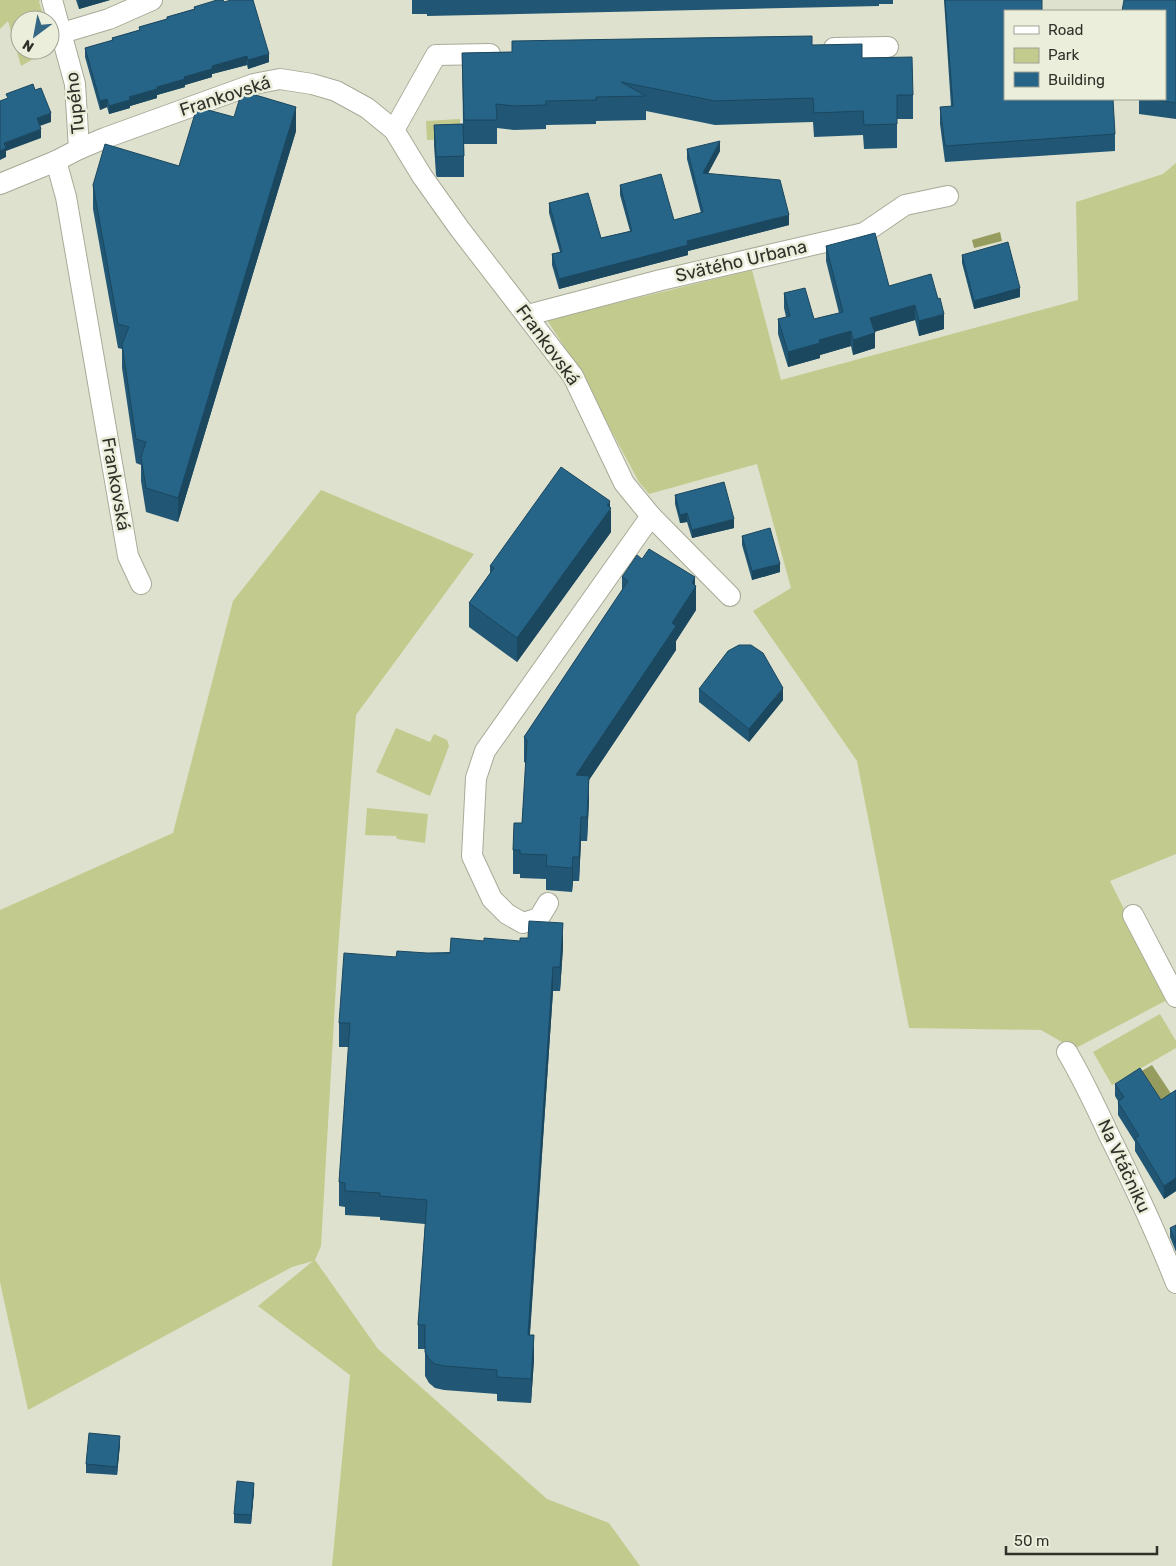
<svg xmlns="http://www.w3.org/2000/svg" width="1176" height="1566" viewBox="0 0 1176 1566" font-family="Rubik,sans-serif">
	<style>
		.green { fill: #c3ca8e }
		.water { fill: #959c5e }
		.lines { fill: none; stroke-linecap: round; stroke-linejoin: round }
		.street-casing { stroke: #a8ab98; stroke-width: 22 }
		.street { stroke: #fff; stroke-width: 20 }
		.wall { fill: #215775 }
		.shaded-wall { fill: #1b475f }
		.building { fill: #266588; stroke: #1b475f }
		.labels { text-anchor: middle; stroke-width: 5; stroke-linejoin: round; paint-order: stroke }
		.street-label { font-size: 18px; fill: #30312a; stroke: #ebeeda }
	</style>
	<rect width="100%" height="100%" fill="#dee1cd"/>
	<g class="green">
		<path d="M0 0H40L39 2 45 20H20V50H49L21 66 8 21 0 29Z"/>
		<path d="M460 119V139L427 140 426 121Z"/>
		<path d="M1176 163V854L1110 881 1169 999 1074 1049 1041 1030 909 1028 857 761 753 611 791 588 757 464 649 494 639 482 573 360 547 320 752 270 781 380 1078 300 1076 202 1163 174Z"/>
		<path d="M321 490 474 554 356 715 338 950 321 1246 315 1260 378 1349 547 1499 609 1523 640 1566H332L350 1375 258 1306 313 1261 292 1267 28 1410 0 1282V910L173 833 233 601Z"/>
		<path d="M396 728 430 742 434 734 447 740 449 746 430 796 376 772Z"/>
		<path d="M367 808 428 814 425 843 397 839 396 836 365 835Z"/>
		<path d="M1160 1014 1176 1041V1048L1112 1085 1093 1052Z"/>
	</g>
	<g class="water">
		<path d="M1000 232 1002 241 974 248 972 240Z"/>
		<path d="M1152 1065 1172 1095 1161 1103 1140 1072Z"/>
	</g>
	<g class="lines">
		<g class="street-casing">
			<g id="street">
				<path d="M52 0 75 84 79 149"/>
				<path d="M62 33 109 19 152 0"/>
				<path d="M834 48 888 47"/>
				<path d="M394 130 436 55 490 54"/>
				<path d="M56 161 66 197 128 556 141 584"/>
				<path d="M0 184 56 161 79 149 105 138 254 84 280 79 312 84 336 91 367 108 394 130 422 176 459 228 573 376 624 483 651 516 730 596"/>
				<path d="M528 315 661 280 864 233 905 205 948 196"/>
				<path d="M548 903 539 918 523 923 507 914 492 899 472 856 476 778 485 751 651 516"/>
				<path d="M1133 915 1176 997"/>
				<path d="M1067 1052C1083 1079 1096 1107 1109 1135 1133 1183 1156 1232 1176 1283"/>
			</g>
		</g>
		<use href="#street" class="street"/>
	</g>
	<g class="wall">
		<path d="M76 0H110L79 9Z"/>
		<path d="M412 0H893V4H879V6L427 16V14H412Z"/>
		<path d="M944 0H1042L1005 11 1115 134V151L945 162 940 124V107H951Z"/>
		<path d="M1176 0V119L1139 114V99H1165V11Z"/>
		<path d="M224 2 269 62 248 69 247 65 212 74V77L185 85V87L157 95V98L130 106V108L109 114 107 107 100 110 85 57V48L112 41V38L139 30V27L167 19V17L194 9V7Z"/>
		<path d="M812 45 862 58 913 95V119H897V148L864 149 863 135 814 137 813 122 715 125 646 111V120L596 121V124L546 125V129L514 130 497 128V144H464V177H437L436 175 434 145V125L463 124 462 53Z"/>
		<path d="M234 117 296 131 178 522 146 512 141 481V465L136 463 122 368V349L118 348 93 209V185L179 166Z"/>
		<path d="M687 149 720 151 708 173 789 225 688 251V255L559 289 552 265V254L560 252 549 213V203L601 238 630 231 620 195V185L674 220 701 213 687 159Z"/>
		<path d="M826 246 889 286 944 329 919 336 915 320 874 332 875 348 853 355 851 346 820 355V358L788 367 778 334V319L786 317 784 308V293L814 319 839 313 826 261Z"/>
		<path d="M962 255 1020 297 974 309 962 263Z"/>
		<path d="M675 495 734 528 692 538 687 522 680 523 675 504Z"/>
		<path d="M610 507 611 532 517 662 469 627V603L490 573V566Z"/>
		<path d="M742 536 780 572 752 580 742 545Z"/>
		<path d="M642 559 695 585 696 610 676 641V650L589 780V800L587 841H581L579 881H573L572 892 546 890V879L520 878V874H513V850L522 823 526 763 524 762V737L622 590V577Z"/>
		<path d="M699 689 783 700 749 742 699 702Z"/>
		<path d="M563 947 560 991H553L530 1335 534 1359 531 1403 497 1401V1394L444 1390 435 1388 429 1383 425 1376V1349H418V1325L425 1224 380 1220V1217L345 1215V1207L339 1206V1182L349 1047H339V1023L396 957 427 953Z"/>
		<path d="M1115 1084 1161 1100 1176 1090V1191L1164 1199 1135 1151V1142L1118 1115V1101L1115 1096Z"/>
		<path d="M1176 1225V1252L1170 1237V1228Z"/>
		<path d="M120 1444 117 1475 86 1473V1464Z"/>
		<path d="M254 1491 251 1524 234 1523V1514Z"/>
	</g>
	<g class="shaded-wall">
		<path d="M79 0H110L79 9Z"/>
		<path d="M269 54V62L248 69V60Z"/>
		<path d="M247 56V65L212 74V77L185 85V87L157 95V98L130 106V108L109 114V106L212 66Z"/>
		<path d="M107 99V107L100 110V101Z"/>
		<path d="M296 107V131L178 522V498Z"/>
		<path d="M51 113V122L37 127V118Z"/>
		<path d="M41 129V138L6 151V157L0 160V151L4 143Z"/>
		<path d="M720 141V151L703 183V173Z"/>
		<path d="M789 215V225L688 251V255L559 289V279L687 241Z"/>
		<path d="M1020 288V297L974 309V301Z"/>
		<path d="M915 305V320L870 333V318Z"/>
		<path d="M944 314V329L919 336V321Z"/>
		<path d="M851 331V346L820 355V358L788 367V352L819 340Z"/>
		<path d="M875 333V348L853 355V340Z"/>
		<path d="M610 501V511L611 508V532L517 662V638Z"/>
		<path d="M687 513V522L680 523V515Z"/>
		<path d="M734 519V528L692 538V530Z"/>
		<path d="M780 564V572L752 580V571Z"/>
		<path d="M695 577V587L696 586V610L676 641V650L589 780V800L587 841V817L576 775 672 623Z"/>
		<path d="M783 688V700L749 742V729Z"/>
		<path d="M581 817V841L579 881V857Z"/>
		<path d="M573 857V881L572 892V868Z"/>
		<path d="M563 923V947L560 991V967Z"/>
		<path d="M553 967V991L528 1359V1335Z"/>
		<path d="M1176 1178V1191L1164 1199V1186Z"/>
		<path d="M534 1335V1359L531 1403V1379Z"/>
		<path d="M120 1436V1444L117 1475V1467Z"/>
		<path d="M254 1483V1491L251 1524V1515Z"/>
	</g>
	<g class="building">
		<path d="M217 0H223L224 2 231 0H253L269 54 248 60 247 56 212 66V69L184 77 185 79 157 87V89L129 97 130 100 109 106 107 99 100 101 85 48 113 40 112 38 140 30 139 27 167 19V17L195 9 194 7Z"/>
		<path d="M945 0H1042V11H1005V99H1113L1115 134 945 146 940 107 953 106Z"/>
		<path d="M1124 0H1176V103L1151 99H1165V11H1122Z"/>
		<path d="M812 36V45L862 44V58L912 57 913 95H897V124L864 125 863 111 814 113 813 98 715 101 621 82 646 96 596 97V100L546 101V105L514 106 496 104 497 120H464L462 53 512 52V41Z"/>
		<path d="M33 84 35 90 41 88 51 113 37 118 41 129 4 143 6 148 0 151V101L8 98 6 94Z"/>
		<path d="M242 91 296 107 178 498 146 488 141 457 146 442 136 439 122 344 129 327 118 324 93 185 105 144 179 166 197 107 234 117Z"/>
		<path d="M463 124 464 156 437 157 436 155 434 125Z"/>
		<path d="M720 141 703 173 780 180 789 215 687 241 688 245 559 279 552 254 562 252 549 203 588 193 601 238 632 231 620 185 661 174 674 220 703 212 687 149Z"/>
		<path d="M875 233 889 286 931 274 938 299 940 298 944 314 919 321 915 305 870 318 875 333 853 340 851 331 819 340 820 343 788 352 778 319 790 316 784 293 805 288 814 319 843 312 826 246Z"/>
		<path d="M1008 242 1020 288 974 301 962 255Z"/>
		<path d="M561 467 610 501 607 505 611 508 517 638 469 603 494 568 490 566Z"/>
		<path d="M724 482 734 519 692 530 687 513 680 515 675 495Z"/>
		<path d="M770 528 780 564 752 571 742 536Z"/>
		<path d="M649 549 695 577 692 583 696 586 672 623 676 626 576 775 589 776 587 817H581L579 857H573L572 868 546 866 547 855 520 854V850H513L514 823H522L527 740 524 737 628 581 622 577 637 555 642 559Z"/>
		<path d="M739 645H751L763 653 783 688 749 729 699 689 728 651Z"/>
		<path d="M529 921 563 923 560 967H553L528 1335H534L531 1379 497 1377V1370L444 1366 435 1364 429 1359 425 1352V1325H418L427 1200 380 1196V1193L345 1191V1183L339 1182 350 1023H339L344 953 396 957 397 951 427 953H450L451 938 484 941V938L520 941V938H528Z"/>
		<path d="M1140 1068 1161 1100 1176 1090V1178L1164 1186 1135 1138 1139 1136 1118 1102 1124 1097 1115 1084Z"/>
		<path d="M1176 1225V1243L1170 1228Z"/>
		<path d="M89 1433 120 1436 117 1467 86 1464Z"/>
		<path d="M237 1481 254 1483 251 1515 234 1514Z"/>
	</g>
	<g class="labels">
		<g class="street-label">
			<text transform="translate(225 96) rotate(-18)" y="6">Frankovská</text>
			<text transform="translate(75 103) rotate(-96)" y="6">Tupého</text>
			<text transform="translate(741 261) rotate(-13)" y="6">Svätého Urbana</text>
			<text transform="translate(548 345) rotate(54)" y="6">Frankovská</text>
			<text transform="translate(116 484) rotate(80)" y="6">Frankovská</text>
			<text transform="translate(1124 1166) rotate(65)" y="6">Na Vtáčniku</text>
		</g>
	</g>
	<rect x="1004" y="10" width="162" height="90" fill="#ebeeda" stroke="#a0a294"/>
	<rect x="1014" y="26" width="25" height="8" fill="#ffffff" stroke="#a0a294"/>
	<text x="1048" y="35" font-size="15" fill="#30312a">Road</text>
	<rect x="1014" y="48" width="25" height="15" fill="#c3ca8e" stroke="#a0a294"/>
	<text x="1048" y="60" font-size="15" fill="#30312a">Park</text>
	<rect x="1014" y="72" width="25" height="15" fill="#266588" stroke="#a0a294"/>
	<text x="1048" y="85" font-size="15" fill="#30312a">Building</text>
	<g transform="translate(35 35) rotate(212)"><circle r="24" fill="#ebeeda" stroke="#a0a294"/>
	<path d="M0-4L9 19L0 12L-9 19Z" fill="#346784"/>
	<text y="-8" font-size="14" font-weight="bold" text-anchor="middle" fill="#30312a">N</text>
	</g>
	<path d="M1006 1546v8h151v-8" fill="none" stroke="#30312a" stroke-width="2.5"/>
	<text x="1014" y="1546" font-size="15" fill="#30312a" stroke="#ebeeda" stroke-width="4" paint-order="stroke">50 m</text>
</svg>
